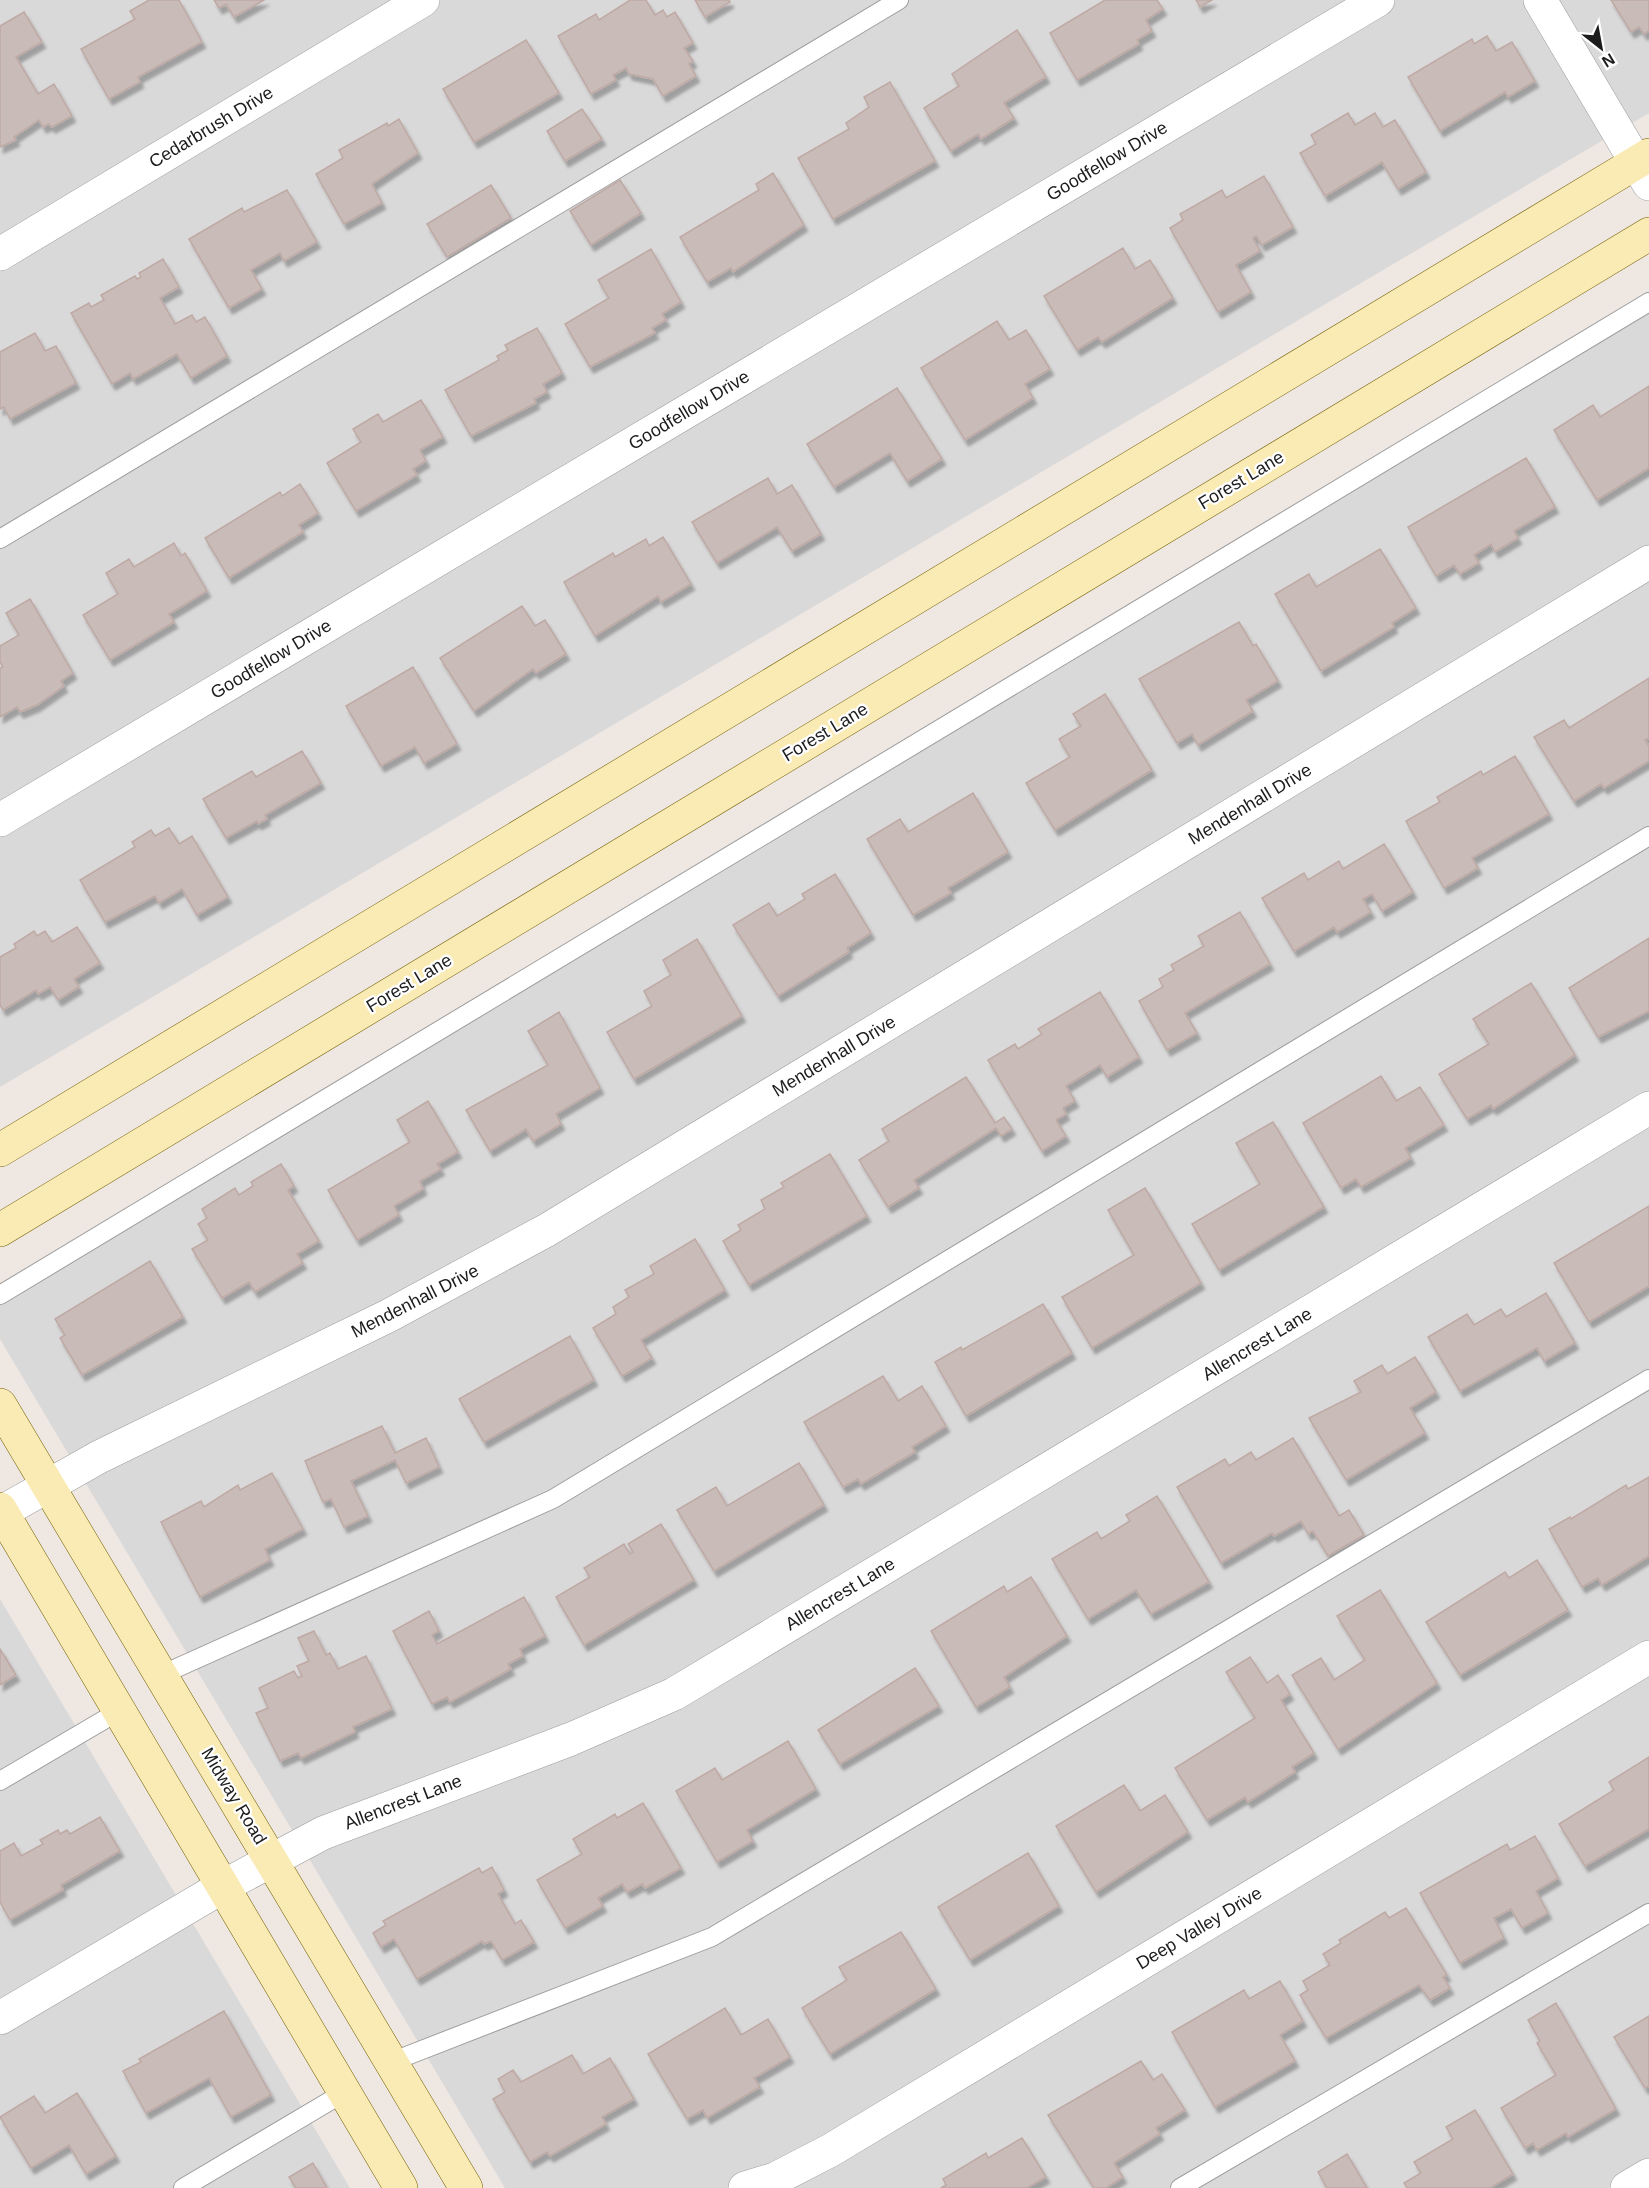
<svg xmlns="http://www.w3.org/2000/svg" width="1649" height="2188" viewBox="0 0 1649 2188" font-family="Arial,sans-serif">
	<style>
		.residential { fill: #dad9da }
		.building { fill: #c9bbb8; stroke: #bfa9a4; stroke-width: 1.5; filter: url(#shadow) }
		.lines { fill: none; stroke-linecap: round; stroke-linejoin: round }
		.lane-casing { stroke: #9d9d9d; stroke-width: 20 }
		.street-casing { stroke: #9d9d9d; stroke-width: 34 }
		.secondary-casing { stroke: #736104; stroke-width: 34 }
		.lane { stroke: #fff; stroke-width: 18 }
		.street { stroke: #fff; stroke-width: 33 }
		.secondary { stroke: #faeab4; stroke-width: 33 }
		.labels { text-anchor: middle; stroke-width: 4.5; stroke-linejoin: round; paint-order: stroke }
		.street-label { font-size: 18px; fill: #1c1c1c; stroke: #fff }
	</style>
	<defs>
		<filter id="shadow"><feDropShadow dx="3.5" dy="6" stdDeviation="1.5" flood-color="#0004"/></filter>
	</defs>
	<rect width="100%" height="100%" fill="#eee7e2"/>
	<g class="residential">
		<path d="M0 0H1649V113L0 1087Z"/>
		<path d="M1649 299V2188H505L0 1339V1294Z"/>
		<path d="M0 1599 350 2188H0Z"/>
	</g>
	<g class="building">
		<path d="M149 0H179L202 42 138 77 140 82 109 99 81 49 135 19 130 11Z"/>
		<path d="M214 0H264L234 17 226 4 219 8Z"/>
		<path d="M630 0H646L655 15 663 10 667 17 675 12 693 43 684 48 693 61 689 64 696 76 663 96 653 79 629 74 626 68 613 75 616 80 591 94 558 36 596 14 599 20Z"/>
		<path d="M695 0H729L730 2 705 17Z"/>
		<path d="M1157 0 1163 9 1146 20 1152 31 1137 40 1139 44 1077 80 1050 33 1105 0Z"/>
		<path d="M1196 0H1212L1200 7Z"/>
		<path d="M1611 0H1649V31L1644 34 1639 27 1631 32Z"/>
		<path d="M24 12 42 42 16 57 38 94 54 84 72 116 52 127 49 124 43 127 39 120 14 137 16 140 0 147V26Z"/>
		<path d="M1017 30 1046 77 1004 103 1014 118 981 139 978 134 951 151 924 108 959 86 952 74Z"/>
		<path d="M1487 36 1496 51 1512 42 1535 81 1508 97 1505 92 1440 131 1408 77 1472 39 1474 44Z"/>
		<path d="M526 40 559 93 474 142 443 89Z"/>
		<path d="M890 82 935 161 833 219 798 158 849 129 846 123 869 107 864 97Z"/>
		<path d="M582 109 602 139 565 161 547 131Z"/>
		<path d="M1348 113 1355 125 1375 113 1383 127 1395 120 1426 172 1398 189 1382 162 1325 196 1300 153 1316 144 1311 135Z"/>
		<path d="M399 119 418 153 372 184 382 203 344 224 316 174 343 158 339 150 387 123 388 126Z"/>
		<path d="M773 173 804 225 733 272 731 268 707 282 680 237 759 190 756 184Z"/>
		<path d="M1264 176 1293 227 1262 245 1256 236 1253 238 1260 251 1236 265 1251 292 1218 312 1170 228 1183 220 1180 214 1222 190 1226 198Z"/>
		<path d="M620 180 641 213 591 245 570 211Z"/>
		<path d="M491 185 511 218 447 257 427 224Z"/>
		<path d="M287 190 317 242 284 261 280 253 251 270 262 289 229 308 189 239 242 208 244 212Z"/>
		<path d="M1123 248 1135 269 1150 260 1173 298 1102 342 1098 337 1077 350 1044 296Z"/>
		<path d="M651 249 681 302 662 314 666 320 652 328 655 333 590 367 565 324 609 298 598 280Z"/>
		<path d="M163 259 179 287 160 298 175 324 192 315 196 322 205 317 227 356 191 378 177 354 133 379 130 373 112 384 71 313 89 303 91 307 104 300 101 295 135 276 137 279 141 277 139 273Z"/>
		<path d="M997 321 1009 340 1026 330 1050 369 1025 384 1033 398 965 440 921 368Z"/>
		<path d="M537 328 562 373 543 384 547 392 534 399 536 403 471 436 445 390 499 360 497 356 508 350 505 345Z"/>
		<path d="M35 333 45 351 56 346 76 383 10 419 4 407 0 409V352Z"/>
		<path d="M1649 386V468L1597 500 1554 430 1593 405 1600 417Z"/>
		<path d="M897 388 942 459 907 481 890 453 834 487 807 444Z"/>
		<path d="M421 400 443 437 420 450 426 461 413 469 417 475 356 511 327 463 361 442 353 429 378 414 383 422Z"/>
		<path d="M1526 458 1555 507 1514 531 1518 538 1495 552 1491 544 1474 555 1479 563 1460 574 1454 565 1436 576 1408 527Z"/>
		<path d="M768 478 777 494 792 485 821 534 792 551 777 527 717 563 692 522Z"/>
		<path d="M300 484 318 513 299 525 303 532 229 578 205 538 280 492 282 496Z"/>
		<path d="M663 537 691 584 661 602 658 596 595 636 564 582 613 553 615 557 646 539 649 546Z"/>
		<path d="M174 543 181 556 185 553 207 591 169 614 174 622 110 660 83 615 118 594 106 573 129 559 134 567Z"/>
		<path d="M1380 549 1416 608 1392 623 1394 627 1321 671 1275 594 1309 574 1316 587Z"/>
		<path d="M30 599 73 673 61 681 64 686 37 705 20 712 17 707 0 717V668L3 667 0 662V646L19 635 6 613Z"/>
		<path d="M522 606 535 626 545 620 566 654 536 673 533 669 474 711 440 658Z"/>
		<path d="M1239 622 1253 646 1256 644 1278 681 1246 700 1253 711 1198 745 1192 734 1177 743 1139 679Z"/>
		<path d="M413 667 457 744 424 763 415 747 381 766 346 706Z"/>
		<path d="M1649 678V738L1645 740 1649 746V761L1604 788 1601 784 1574 801 1534 737 1564 720 1569 728Z"/>
		<path d="M1105 694 1152 770 1055 830 1026 783 1070 757 1059 739 1081 726 1073 714Z"/>
		<path d="M302 751 321 783 265 815 267 819 258 824 257 821 226 838 203 799 252 771 256 777Z"/>
		<path d="M1515 756 1549 814 1472 858 1478 868 1444 888 1406 821 1440 802 1437 797 1481 771 1483 775Z"/>
		<path d="M973 793 1008 852 948 888 951 893 913 915 867 839 900 819 908 832Z"/>
		<path d="M169 828 179 844 192 836 228 897 197 915 182 889 159 903 155 896 105 922 80 880 135 847 132 842 151 830 155 836Z"/>
		<path d="M1384 844 1413 892 1382 911 1372 894 1363 899 1371 912 1337 932 1334 927 1294 951 1262 898 1304 873 1308 880 1339 861 1343 869Z"/>
		<path d="M835 874 871 933 847 948 849 952 778 996 733 925 769 903 777 916 805 899 802 894Z"/>
		<path d="M1240 912 1270 964 1185 1013 1197 1033 1167 1050 1139 1001 1163 987 1159 979 1174 970 1171 965 1204 946 1198 936Z"/>
		<path d="M77 927 100 963 74 979 79 987 58 1000 50 987 38 994 36 990 3 1010 0 1005V957L16 948 14 944 34 931 37 936 45 931 52 942Z"/>
		<path d="M1649 938V1011L1598 1037 1569 988Z"/>
		<path d="M697 939 742 1016 634 1079 607 1032 652 1006 644 991 671 975 663 960Z"/>
		<path d="M1531 983 1575 1055 1493 1109 1491 1105 1467 1119 1439 1074 1489 1044 1473 1019Z"/>
		<path d="M1100 992 1139 1057 1107 1077 1100 1065 1066 1086 1075 1101 1063 1108 1066 1114 1056 1120 1066 1136 1042 1151 988 1060 1015 1044 1018 1049 1042 1034 1038 1029Z"/>
		<path d="M559 1012 600 1088 556 1114 561 1124 533 1141 526 1129 490 1151 466 1110 548 1065 528 1031Z"/>
		<path d="M1381 1076 1396 1101 1420 1087 1444 1125 1405 1148 1411 1158 1361 1187 1356 1179 1341 1188 1303 1123Z"/>
		<path d="M966 1077 995 1123 1004 1117 1012 1129 1001 1136 996 1128 914 1180 919 1188 888 1207 859 1160 889 1141 882 1129Z"/>
		<path d="M428 1101 458 1152 437 1164 441 1169 420 1181 423 1189 394 1206 399 1215 357 1240 328 1190 410 1142 397 1120Z"/>
		<path d="M1273 1122 1324 1207 1219 1270 1192 1224 1260 1184 1236 1143Z"/>
		<path d="M830 1154 867 1216 749 1285 723 1241 741 1230 738 1225 765 1209 761 1200 784 1187 781 1183Z"/>
		<path d="M281 1164 294 1186 288 1190 319 1241 297 1254 303 1263 255 1292 249 1282 222 1298 192 1249 208 1240 198 1224 207 1218 202 1209 235 1188 239 1195 253 1186 251 1182Z"/>
		<path d="M1145 1188 1201 1283 1092 1348 1062 1297 1134 1255 1108 1210Z"/>
		<path d="M1649 1206V1286L1589 1322 1554 1263Z"/>
		<path d="M695 1239 725 1290 641 1340 652 1358 622 1376 593 1328 616 1314 613 1307 629 1297 625 1290 654 1274 650 1266Z"/>
		<path d="M150 1261 183 1317 82 1375 60 1338 65 1335 55 1319Z"/>
		<path d="M1546 1293 1575 1343 1544 1361 1537 1348 1460 1391 1428 1337 1467 1314 1474 1325 1501 1309 1506 1317Z"/>
		<path d="M1043 1304 1072 1353 966 1416 935 1362 961 1347 962 1350Z"/>
		<path d="M570 1336 594 1380 484 1442 459 1399Z"/>
		<path d="M1415 1357 1436 1392 1410 1408 1425 1433 1346 1480 1309 1418 1361 1392 1354 1381 1382 1365 1387 1374Z"/>
		<path d="M883 1376 898 1401 922 1386 946 1426 912 1447 915 1452 861 1484 858 1479 843 1487 804 1422Z"/>
		<path d="M382 1426 395 1453 426 1438 439 1467 406 1483 395 1460 351 1481 368 1516 344 1527 331 1499 323 1502 305 1461Z"/>
		<path d="M1293 1438 1339 1516 1349 1510 1364 1535 1328 1556 1313 1531 1308 1534 1301 1521 1274 1536 1272 1533 1221 1563 1177 1487 1225 1459 1229 1466 1251 1452 1256 1460Z"/>
		<path d="M799 1463 824 1505 714 1571 677 1510 716 1487 727 1506Z"/>
		<path d="M272 1473 303 1529 265 1549 270 1560 200 1597 161 1522 201 1501 204 1507 238 1485 240 1490Z"/>
		<path d="M1649 1477V1556L1602 1585 1598 1578 1582 1587 1549 1529 1570 1517 1571 1519 1626 1485 1628 1489Z"/>
		<path d="M1157 1496 1209 1582 1151 1614 1136 1590 1088 1619 1052 1559 1097 1532 1101 1539 1130 1521 1126 1515Z"/>
		<path d="M661 1524 694 1580 584 1645 556 1597 590 1577 584 1568 624 1544 630 1554 633 1552 628 1544Z"/>
		<path d="M1537 1560 1568 1610 1460 1675 1426 1622 1505 1572 1509 1578Z"/>
		<path d="M1031 1577 1067 1636 1004 1677 1010 1687 976 1707 931 1631 1004 1586 1007 1592Z"/>
		<path d="M1380 1590 1437 1683 1338 1749 1292 1675 1321 1658 1334 1680 1365 1660 1337 1616Z"/>
		<path d="M524 1597 545 1636 520 1649 523 1656 508 1664 511 1669 450 1702 447 1697 432 1704 393 1631 429 1611 439 1631 432 1635 437 1644Z"/>
		<path d="M314 1631 326 1655 330 1653 338 1669 366 1656 392 1709 353 1727 355 1732 301 1758 298 1753 280 1761 256 1713 268 1708 259 1688 294 1671 298 1678 302 1676 297 1666 309 1661 298 1638Z"/>
		<path d="M0 1649 16 1675 0 1685Z"/>
		<path d="M1250 1657 1267 1683 1278 1675 1290 1694 1281 1700 1314 1753 1292 1767 1295 1772 1248 1802 1245 1797 1207 1820 1175 1768 1255 1718 1226 1672Z"/>
		<path d="M915 1668 939 1706 840 1764 818 1730Z"/>
		<path d="M788 1741 816 1789 747 1830 753 1841 717 1862 676 1791 715 1768 722 1780Z"/>
		<path d="M1649 1757V1829L1585 1866 1559 1824 1614 1790 1609 1782Z"/>
		<path d="M1124 1785 1140 1811 1165 1795 1188 1832 1096 1892 1056 1826Z"/>
		<path d="M643 1803 681 1868 645 1888 642 1884 627 1892 622 1884 598 1898 603 1906 565 1928 537 1880 582 1854 573 1839 615 1814 617 1818Z"/>
		<path d="M100 1817 120 1851 61 1885 63 1890 10 1920 0 1902V1851L14 1843 21 1856 43 1844 40 1840 58 1830 60 1834 67 1830 70 1834Z"/>
		<path d="M1535 1836 1558 1878 1536 1891 1548 1913 1522 1928 1511 1909 1494 1918 1504 1938 1460 1963 1420 1893 1507 1844 1510 1850Z"/>
		<path d="M1028 1853 1059 1906 970 1960 938 1907Z"/>
		<path d="M492 1867 504 1890 498 1894 515 1924 521 1920 534 1942 502 1960 491 1941 484 1944 482 1941 417 1979 394 1939 381 1947 373 1933 386 1925 383 1921 479 1868 482 1873Z"/>
		<path d="M1406 1908 1447 1975 1443 1977 1450 1988 1430 2000 1419 1985 1326 2038 1300 1995 1308 1990 1303 1981 1330 1965 1323 1954 1341 1943 1339 1940 1385 1912 1389 1918Z"/>
		<path d="M901 1932 936 1989 830 2054 802 2008 847 1980 839 1967Z"/>
		<path d="M1280 1981 1303 2021 1280 2035 1295 2061 1215 2107 1172 2032 1244 1990 1249 1999Z"/>
		<path d="M1556 2003 1616 2109 1568 2137 1566 2133 1537 2150 1533 2143 1525 2148 1501 2108 1556 2075 1537 2043 1540 2041 1528 2020Z"/>
		<path d="M725 2008 741 2035 768 2019 790 2057 754 2078 760 2087 707 2118 703 2110 687 2119 648 2054Z"/>
		<path d="M224 2011 271 2095 231 2117 209 2078 146 2113 123 2071 141 2062 139 2059Z"/>
		<path d="M1649 2016V2086L1645 2088 1614 2037Z"/>
		<path d="M572 2055 583 2074 610 2058 634 2099 602 2117 606 2124 550 2156 547 2152 530 2162 493 2099 505 2092 498 2079 513 2070 521 2082Z"/>
		<path d="M1141 2061 1153 2080 1162 2074 1185 2110 1156 2128 1160 2134 1114 2163 1123 2177 1106 2188H1094L1048 2115Z"/>
		<path d="M77 2093 116 2156 86 2174 69 2145 31 2168 0 2117 34 2096 45 2113Z"/>
		<path d="M1475 2110 1513 2174 1490 2188H1407L1404 2183 1421 2173 1414 2162 1453 2139 1446 2127Z"/>
		<path d="M1022 2138 1046 2177 1027 2188H941L946 2185 943 2179 986 2153 988 2158Z"/>
		<path d="M1347 2154 1367 2188H1327L1318 2172Z"/>
		<path d="M313 2163 327 2188H296L289 2177Z"/>
	</g>
	<g class="lines">
		<g class="lane-casing">
			<g id="lane">
				<path d="M0 539 899 0"/>
				<path d="M0 1295 1649 302"/>
				<path d="M161 1675 553 1499 1649 836"/>
				<path d="M0 1781 119 1711"/>
				<path d="M391 2062 712 1937 1649 1379"/>
				<path d="M183 2188 345 2092"/>
				<path d="M1180 2188 1649 1913"/>
			</g>
		</g>
		<g class="street-casing">
			<g id="street">
				<path d="M1540 0 1649 184"/>
				<path d="M0 254 423 0"/>
				<path d="M0 820 1378 0"/>
				<path d="M0 1513 99 1457 388 1316 547 1230 1649 562"/>
				<path d="M0 2018 222 1887 323 1833 571 1739 674 1694 1649 1108"/>
				<path d="M745 2188 775 2179 831 2150 1649 1657"/>
				<path d="M1627 2188 1649 2175"/>
			</g>
		</g>
		<g class="secondary-casing">
			<g id="secondary">
				<path d="M0 1150 1649 155"/>
				<path d="M0 1230 1649 234"/>
				<path d="M0 1405 466 2188"/>
				<path d="M0 1509 401 2188"/>
			</g>
		</g>
		<use href="#lane" class="lane"/>
		<use href="#street" class="street"/>
		<use href="#secondary" class="secondary"/>
	</g>
	<g class="labels">
		<g class="street-label">
			<text transform="translate(211 127) rotate(-31)" y="6">Cedarbrush Drive</text>
			<text transform="translate(1107 161) rotate(-31)" y="6">Goodfellow Drive</text>
			<text transform="translate(689 410) rotate(-31)" y="6">Goodfellow Drive</text>
			<text transform="translate(1241 480) rotate(-31)" y="6">Forest Lane</text>
			<text transform="translate(271 659) rotate(-31)" y="6">Goodfellow Drive</text>
			<text transform="translate(825 732) rotate(-31)" y="6">Forest Lane</text>
			<text transform="translate(1250 804) rotate(-31)" y="6">Mendenhall Drive</text>
			<text transform="translate(409 983) rotate(-31)" y="6">Forest Lane</text>
			<text transform="translate(834 1056) rotate(-31)" y="6">Mendenhall Drive</text>
			<text transform="translate(415 1301) rotate(-27)" y="6">Mendenhall Drive</text>
			<text transform="translate(1257 1344) rotate(-31)" y="6">Allencrest Lane</text>
			<text transform="translate(840 1594) rotate(-31)" y="6">Allencrest Lane</text>
			<text transform="translate(234 1796) rotate(59)" y="6">Midway Road</text>
			<text transform="translate(403 1802) rotate(-21)" y="6">Allencrest Lane</text>
			<text transform="translate(1199 1928) rotate(-31)" y="6">Deep Valley Drive</text>
		</g>
	</g>
	<g transform="translate(1601 48) rotate(149)" stroke="#ffffff" stroke-width="4.5" paint-order="stroke">
	<path d="M0-4.5L10 22L0 15L-10 22Z" fill="#1c1c1c"/>
	<text y="-9" font-size="16" font-weight="bold" text-anchor="middle" fill="#1c1c1c">N</text>
	</g>
</svg>
